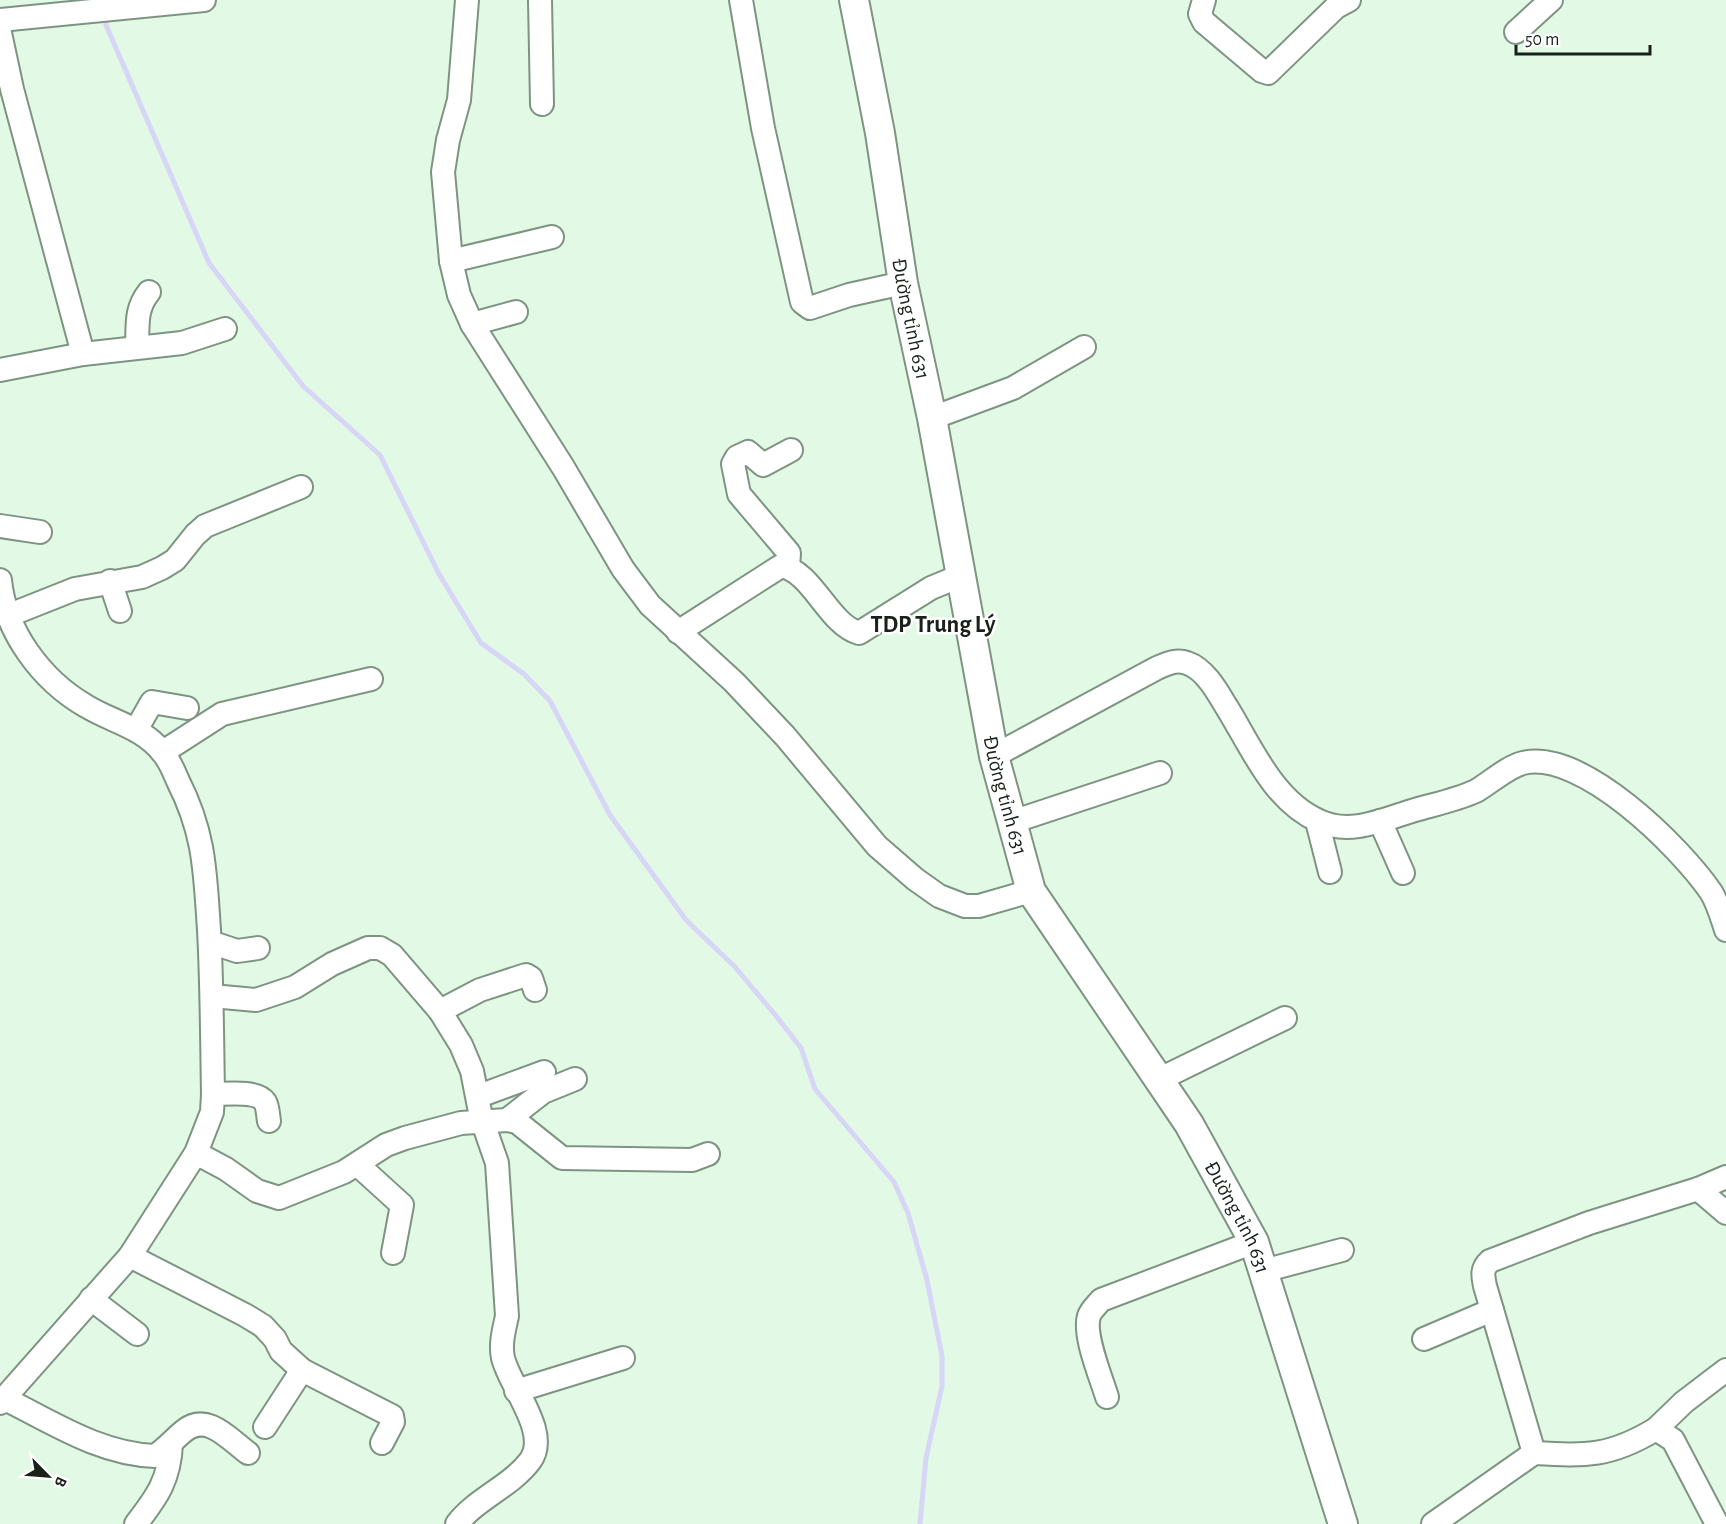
<svg xmlns="http://www.w3.org/2000/svg" width="1726" height="1524" font-family="'Alegreya Sans',sans-serif">
<style>
.lines{fill:none;stroke-linecap:round;stroke-linejoin:round}
.stream{stroke:#d7d6f6;stroke-width:5}
.minor-casing{stroke:#7e9482;stroke-width:26}
.major-casing{stroke:#7e9482;stroke-width:32}
.minor{stroke:#fff;stroke-width:22}
.major{stroke:#fff;stroke-width:28}
.labels{text-anchor:middle;stroke-width:5;stroke-linejoin:round;paint-order:stroke}
.street-label{font-size:21px;fill:#19211a;stroke:#fff}
.quarter-label{font-size:24px;font-weight:bold;fill:#19211a;stroke:#fff}
</style>
<rect width="100%" height="100%" fill="#e1f9e5"/>
<g class="lines">
<path class="stream" d="M106,14v11l103,238 94,123 77,69 59,119 42,69 43,31 26,27 60,114 76,105 49,47 42,50 24,31 14,41 79,93 14,31 19,67 15,76v30l-16,72 -6,66"/>
<g class="minor-casing">
<g id="minor">
<path d="M467,0l-8,100 -11,40 -5,32 8,89 8,34 13,29 91,143 60,102 27,36 84,77 51,54 92,110 38,33 24,17 26,10h14l52,-15"/>
<path d="M540,0l2,104"/>
<path d="M741,0l22,128 39,174 8,6 39,-13 54,-12"/>
<path d="M1204,0l-4,14 4,8 58,49 6,2 68,-66 13,-7"/>
<path d="M0,20l204,-20"/>
<path d="M1516,32l35,-32"/>
<path d="M0,33l12,56 71,265"/>
<path d="M451,261l101,-24"/>
<path d="M472,324l44,-12"/>
<path d="M137,347c1,-21 -2,-38 12,-55"/>
<path d="M0,370l83,-16 99,-11 43,-14"/>
<path d="M932,418l81,-30 71,-41"/>
<path d="M0,526l40,6"/>
<path d="M788,567l1,-14 -50,-59 -6,-30 4,-7 11,-5 15,13 28,-15"/>
<path d="M0,580c5,51 41,100 86,126 26,16 57,21 77,47 7,8 11,19 15,28 27,53 27,91 31,149 3,55 3,109 4,164l-1,18 -16,41 -66,103 -130,147"/>
<path d="M110,581l10,30"/>
<path d="M7,616l68,-27 67,-12 20,-9 13,-8 20,-25 10,-9 96,-39"/>
<path d="M678,632l103,-66c31,5 48,59 78,67l72,-45 29,-12"/>
<path d="M136,730l16,-28 35,6"/>
<path d="M163,752l59,-38 149,-35"/>
<path d="M994,756l163,-88c10,-4 19,-9 30,-5 18,6 30,28 39,43 25,40 47,95 93,115 32,15 65,-2 96,-11 21,-6 41,-10 61,-19 14,-8 31,-24 47,-28 59,-14 157,84 188,129 7,11 11,26 15,38"/>
<path d="M1317,821l13,51"/>
<path d="M1380,821l23,52"/>
<path d="M1012,822l148,-49"/>
<path d="M210,942l27,9 21,-3"/>
<path d="M212,996l44,4 39,-13 37,-23 36,-16h12l12,7 48,56 21,34 11,26 9,46 16,46 10,153c-3,14 -7,28 -4,42 7,29 48,75 27,103 -20,26 -53,37 -73,63"/>
<path d="M440,1011l40,-21 46,-15 5,3 4,12"/>
<path d="M1158,1080l127,-62"/>
<path d="M213,1094c13,0 44,-4 52,8 3,5 3,14 4,19"/>
<path d="M479,1096l65,-24"/>
<path d="M507,1120l36,-28 32,-13"/>
<path d="M196,1153l30,16 31,22 22,7 65,-26 42,-27 19,-7 56,-15 46,-3 10,2 45,36 130,2 16,-6"/>
<path d="M358,1165l44,40 -9,48"/>
<path d="M1698,1189l28,24"/>
<path d="M130,1256l115,59 18,11 12,13 6,12 21,19 90,46 1,6 -11,21"/>
<path d="M1263,1271l79,-21"/>
<path d="M91,1299l46,35"/>
<path d="M1424,1339l68,-29"/>
<path d="M516,1391l107,-33"/>
<path d="M1107,1397c-6,-20 -24,-62 -18,-81 2,-6 8,-11 12,-16l153,-58"/>
<path d="M3,1398c49,24 96,56 152,58 11,-7 19,-17 29,-25 23,-19 45,8 64,22"/>
<path d="M265,1427l37,-57"/>
<path d="M1656,1429l28,-27 42,-32"/>
<path d="M1534,1453l-49,-167c-2,-10 -4,-17 5,-25l99,-38 109,-34 28,-12"/>
<path d="M136,1524c21,-27 34,-45 35,-81"/>
<path d="M1433,1524l101,-71c52,3 76,4 122,-24l17,11 44,84"/>
</g>
</g>
<g class="major-casing">
<g id="major">
<path id="s1" d="M854,0l26,133 23,150 29,135 62,338 37,135 158,233 65,118 89,282"/>
</g>
</g>
<use href="#minor" class="minor"/>
<use href="#major" class="major"/>
</g>
<g class="labels">
<g class="street-label">
<text dy="7" stroke="none"><textPath href="#s1" startOffset="324">Đường tỉnh 631</textPath></text>
<text dy="7" stroke="none"><textPath href="#s1" startOffset="810">Đường tỉnh 631</textPath></text>
<text dy="7" stroke="none"><textPath href="#s1" startOffset="1296">Đường tỉnh 631</textPath></text>
</g>
<g class="quarter-label">
<text x="933" y="632">TDP Trung Lý</text>
</g>
</g>
<g transform="translate(48 1476) rotate(115)" stroke="#ffffff" stroke-width="4.5" paint-order="stroke">
<path d="M0-4.5L10 22L0 15L-10 22Z" fill="#19211a"/>
<text y="-9" font-size="16" font-weight="bold" text-anchor="middle" fill="#19211a">B</text>
</g>
<path d="M1516 45v9h134v-9" fill="none" stroke="#19211a" stroke-width="3"/>
<text x="1525" y="45" font-size="18" fill="#19211a" stroke="#ffffff" stroke-width="4.5" paint-order="stroke">50 m</text>
</svg>
